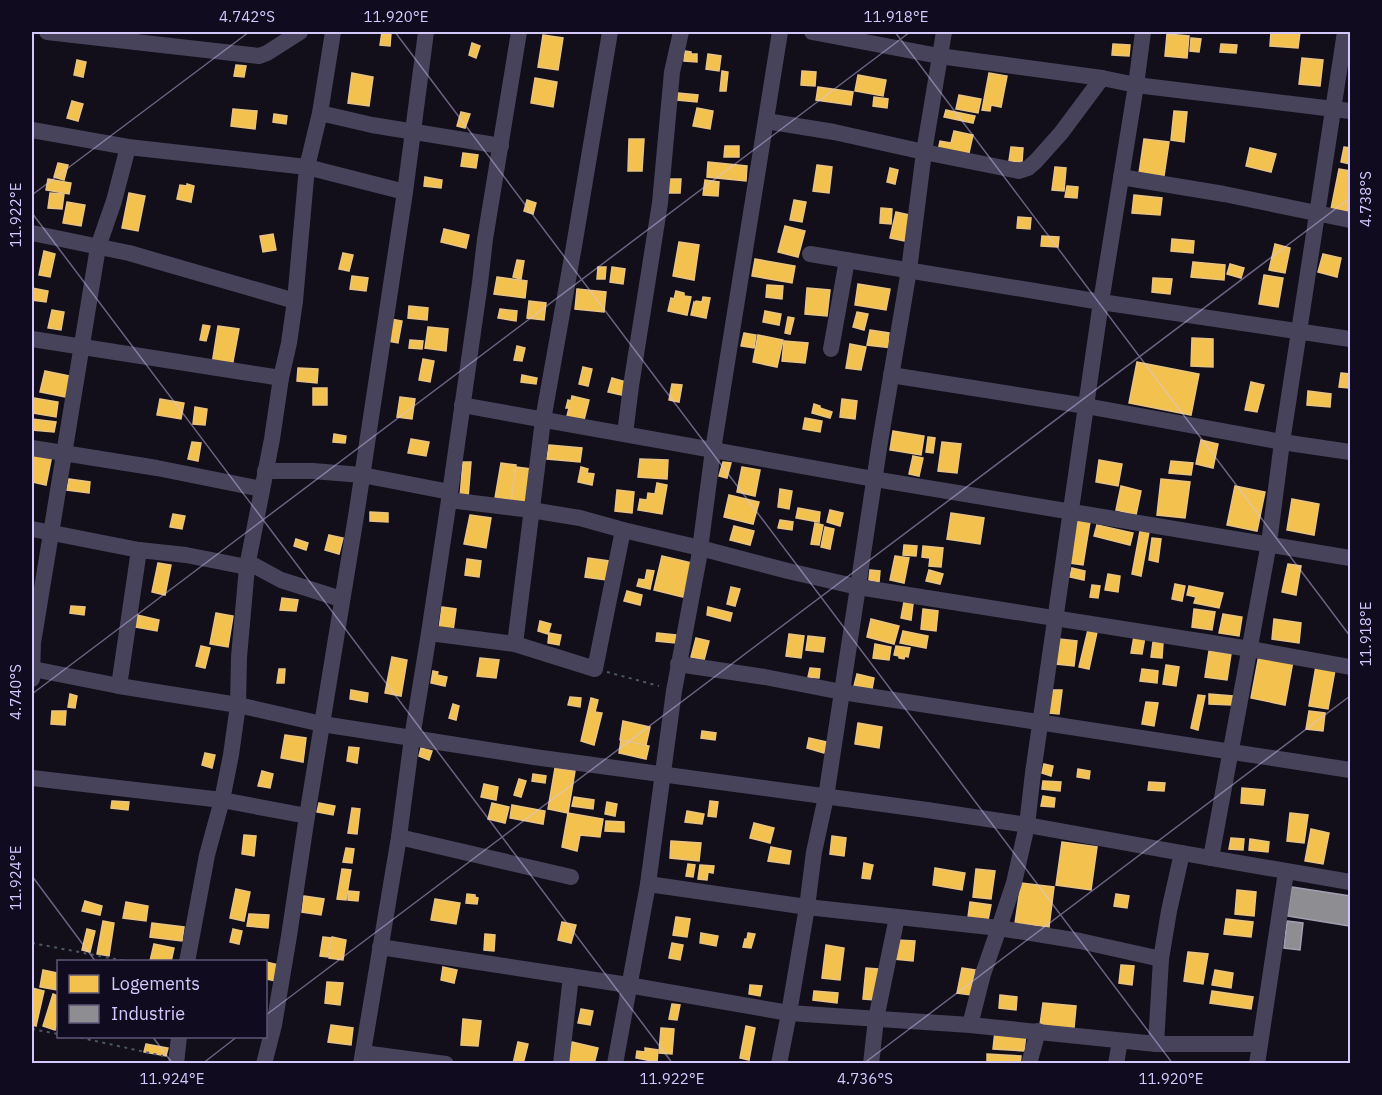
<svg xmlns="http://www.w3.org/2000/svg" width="1382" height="1095" font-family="'IBM Plex Sans',sans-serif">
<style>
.homes{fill:#f2c14e;stroke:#e9c383;stroke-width:1.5}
.industry{fill:#8d8d92;stroke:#a29fb3;stroke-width:1.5}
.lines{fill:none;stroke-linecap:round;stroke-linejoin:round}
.path{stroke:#4a5767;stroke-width:2;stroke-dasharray:3 4.5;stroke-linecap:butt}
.minor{stroke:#47435b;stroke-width:16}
.ticks{fill:none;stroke:#d4c8ff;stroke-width:1.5;stroke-opacity:0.45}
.neatline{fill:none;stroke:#d4c8ff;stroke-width:2}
.ticks-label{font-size:15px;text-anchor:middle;fill:#d4c8ff}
</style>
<rect width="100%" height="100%" fill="#120f1a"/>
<g class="homes">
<path d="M382,32l9,1 -1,13 -10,-1z"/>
<path d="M1271,32h29l-2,16 -28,-2z"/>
<path d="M1167,34l22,2 -2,22 -22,-2z"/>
<path d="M543,35l20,3 -5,32 -20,-3z"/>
<path d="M1191,38l10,1 -2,13 -9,-1z"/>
<path d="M472,43l8,3 -4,12 -7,-3z"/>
<path d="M1113,44l17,1 -1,11 -17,-1z"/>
<path d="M1221,44l16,1 -1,8 -16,-1z"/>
<path d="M685,51l6,1v2h6v8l-13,-1z"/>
<path d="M708,54l13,2 -2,15 -13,-2z"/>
<path d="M1302,58l21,2 -3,26 -21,-2z"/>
<path d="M77,60l9,2 -3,15 -9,-2z"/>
<path d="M236,65l10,1 -2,11 -10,-1z"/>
<path d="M722,71l6,1 -2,19h-6z"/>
<path d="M802,71l14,1 -1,14 -14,-1z"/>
<path d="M352,73l21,4 -4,29 -21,-3z"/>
<path d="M989,73l18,3 -6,31 -10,-2 -1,6 -8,-1z"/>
<path d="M858,75l28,5 -3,16 -28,-5z"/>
<path d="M535,78l22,4 -4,25 -22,-4z"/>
<path d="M818,87l35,5 -2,13 -35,-5z"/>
<path d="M678,93l20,2 -1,7 -20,-2z"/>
<path d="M959,95l22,4 -3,14 -22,-4z"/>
<path d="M874,97l14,2 -1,9 -14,-2z"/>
<path d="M72,101l11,3 -5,17 -11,-3z"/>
<path d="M697,108l16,3 -3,18 -17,-3z"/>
<path d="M233,109l24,2 -2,18 -24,-3z"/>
<path d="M946,110l29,6 -2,7 -29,-6z"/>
<path d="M1174,111l13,1 -3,30 -13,-2z"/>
<path d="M461,112l9,2 -5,14 -8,-2z"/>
<path d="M274,114l13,2 -1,8 -13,-2z"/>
<path d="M954,131l19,4 -5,22 -30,-6 2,-10 11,2z"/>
<path d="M629,139h15l-2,32h-14z"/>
<path d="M1144,139l25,3 -5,34 -25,-3z"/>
<path d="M725,146h14v11h-15z"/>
<path d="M1011,147l12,1 -1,14 -13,-1z"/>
<path d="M1344,147l6,1v16l-9,-2z"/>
<path d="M1250,148l26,6 -5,18 -25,-6z"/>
<path d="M463,153l15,2 -2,13 -15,-2z"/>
<path d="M708,162l39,4 -1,15 -39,-4z"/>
<path d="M58,163l10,2 -4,15 -10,-3z"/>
<path d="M817,165l15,2 -3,26 -16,-2z"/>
<path d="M1055,167l11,1 -2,23 -12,-1z"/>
<path d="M890,168l8,2 -3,14 -8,-2z"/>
<path d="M1339,169l11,2v20l-3,21 -16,-3z"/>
<path d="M425,177l17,3 -1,8 -17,-2z"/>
<path d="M48,179l23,4 -2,11 -23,-4z"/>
<path d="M667,179h14l-1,14h-14z"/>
<path d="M705,180l14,2 -1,14 -15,-1z"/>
<path d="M187,184l7,2 -3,16 -14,-3 3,-14 7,1z"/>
<path d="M1067,186l11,1 -1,11 -12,-1z"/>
<path d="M50,193l14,1 -2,15 -14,-1z"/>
<path d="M129,193l16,3 -7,35 -16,-3z"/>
<path d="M1134,195l28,3 -2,17 -28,-2z"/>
<path d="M527,200l9,3 -3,11 -9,-3z"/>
<path d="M794,200l12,2 -4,20 -12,-2z"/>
<path d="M67,202l18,3 -4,21 -18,-3z"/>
<path d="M881,208l11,1 -1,15 -11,-1z"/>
<path d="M896,212l14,3 -5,26 -15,-3z"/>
<path d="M1018,217l13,1 -1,11 -13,-1z"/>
<path d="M785,226l20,5 -7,26 -20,-5z"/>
<path d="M444,229l25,6 -3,13 -25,-6z"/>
<path d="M273,234l3,16 -13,2 -3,-16z"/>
<path d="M1042,236l17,1 -1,10 -17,-1z"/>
<path d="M1172,239l22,2 -1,12 -22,-2z"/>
<path d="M679,242l20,3 -5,35 -21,-4z"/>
<path d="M1275,244l15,4 -5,25 -16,-3z"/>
<path d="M44,251l11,3 -5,23 -11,-2z"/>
<path d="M343,253l10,2 -4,16 -10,-2z"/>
<path d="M1323,254l18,4 -4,19 -19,-5z"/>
<path d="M755,259l40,7 -3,17 -40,-7z"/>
<path d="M517,260l7,1 -3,18 -8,-2z"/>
<path d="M1193,262l32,3 -1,15 -33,-3z"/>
<path d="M1230,264l14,4 -3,10 -14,-4z"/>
<path d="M598,267h8l-1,12h-8z"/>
<path d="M612,267l13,2 -2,15 -13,-2z"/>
<path d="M1264,275l19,3 -5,29 -19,-3z"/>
<path d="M352,276l16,2 -2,13 -16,-2z"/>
<path d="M497,277l30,4 -2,17 -31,-4z"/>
<path d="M1153,278l19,1 -2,15 -18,-2z"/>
<path d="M858,284l32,5 -4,21 -31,-5z"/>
<path d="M767,285l16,1 -1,13 -16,-2z"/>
<path d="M32,288l16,3 -2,11 -14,-2z"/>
<path d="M807,288l23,2 -3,26 -22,-2z"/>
<path d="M577,289l29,3 -2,20 -29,-3z"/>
<path d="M676,291l8,2v3l7,1 -4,18 -19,-4 3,-13 3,1z"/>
<path d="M703,297l7,1 -4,20 -15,-3 3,-13 1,1 1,-2 6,1z"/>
<path d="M529,301l17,2 -2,17 -17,-2z"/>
<path d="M409,306l19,2 -1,12 -19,-2z"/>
<path d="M500,309l17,2 -1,10 -18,-3z"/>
<path d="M52,310l12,2 -3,18 -13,-2z"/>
<path d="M765,311l16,3 -2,11 -16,-3z"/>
<path d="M857,312l11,2 -4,16 -11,-3z"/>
<path d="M788,317l6,1 -4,16 -5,-1z"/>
<path d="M391,319l11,2 -4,22 -11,-2z"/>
<path d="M203,325l7,1 -4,15 -6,-1z"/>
<path d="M218,326l21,3 -7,38 -20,-3z"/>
<path d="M428,327l20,2 -2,22 -21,-3z"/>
<path d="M870,330l19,3 -1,8h5l-1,7 -25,-3z"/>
<path d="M744,333l12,2 -2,13 -13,-2z"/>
<path d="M758,335l25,5 -6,27 -24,-5z"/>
<path d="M1192,338l21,1v28l-22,-1z"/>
<path d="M410,340l13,1 -1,8 -13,-1z"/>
<path d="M784,341l24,2 -3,20 -23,-2z"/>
<path d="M850,344l16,3 -5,23 -15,-2z"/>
<path d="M517,346l8,2 -3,13 -8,-1z"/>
<path d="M423,359l11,2 -4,21 -11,-2z"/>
<path d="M1137,362l62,12 -8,41 -62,-12z"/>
<path d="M583,367l9,2 -4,17 -9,-2z"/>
<path d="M298,368l20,1 -1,14 -20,-2z"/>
<path d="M45,371l25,5 -4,21 -26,-5z"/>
<path d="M1341,373l9,1 -1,14 -10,-1z"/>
<path d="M522,375l15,3 -1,6 -15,-2z"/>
<path d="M612,378l14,4 -4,13 -14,-3z"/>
<path d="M1251,382l13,3 -7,27 -12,-2z"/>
<path d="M672,384l10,1 -3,17 -10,-2z"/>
<rect x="313" y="388" width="14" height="17"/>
<path d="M1308,391l23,3 -1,13 -23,-2z"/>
<path d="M572,396l17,4 -5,20 -17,-4 2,-8h-3l2,-8 3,1z"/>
<path d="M400,397l15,2 -3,20 -15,-2z"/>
<path d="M34,398l24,4 -2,15 -24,-4z"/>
<path d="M160,399l24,4 -3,16 -24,-4z"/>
<path d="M842,399l15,2 -2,18 -15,-2z"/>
<path d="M814,404l6,2v2l12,4 -2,6 -18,-5z"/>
<path d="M195,407l12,2 -2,16 -12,-1z"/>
<path d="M805,418l17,3 -2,11 -17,-3z"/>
<path d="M32,419l24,3 -2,10 -22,-2z"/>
<path d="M893,431l31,5 -3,19 -31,-5z"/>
<path d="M334,434l12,2 -1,7 -12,-1z"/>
<path d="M928,437l7,1 -2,15 -7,-1z"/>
<path d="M411,439l18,3 -3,14 -18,-3z"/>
<path d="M1201,440l17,4 -5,24 -17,-4z"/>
<path d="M192,442l9,1 -3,18 -10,-2z"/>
<path d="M942,442l19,2 -4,29 -19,-2z"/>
<path d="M549,445l33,3 -2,14 -33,-3z"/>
<path d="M32,451l20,4 -6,30 -14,-3z"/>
<path d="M913,456l10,2 -4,18 -10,-2z"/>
<path d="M640,459l28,1 -1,19 -29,-2z"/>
<path d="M1099,460l23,4 -4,22 -22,-4z"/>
<path d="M1171,461l22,2 -2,12 -22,-2z"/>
<path d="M463,462h8l-3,36 -8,-1z"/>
<path d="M723,462l8,1 -4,15 -8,-2z"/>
<path d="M501,463l15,2 -5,35 -16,-2z"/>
<path d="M516,467l15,2 -5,35 -15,-2z"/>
<path d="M581,467l7,2 -1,4 7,1 -2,11 -14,-3z"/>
<path d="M742,467l18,3 -5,26 -18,-4z"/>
<path d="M69,479l21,3 -1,11 -22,-3z"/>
<path d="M1161,479l29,3 -5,36 -28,-3z"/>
<path d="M657,483l10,2 -5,29 -24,-4 2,-11 7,1 1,-7 7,1z"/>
<path d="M1121,486l20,5 -5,24 -20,-5z"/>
<path d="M1235,486l30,6 -8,39 -30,-6z"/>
<path d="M780,489l12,2 -3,18 -11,-2z"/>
<path d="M617,490l17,2 -2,21 -17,-2z"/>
<path d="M729,495l30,7 -6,22 -29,-7z"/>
<path d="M1292,499l27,5 -5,31 -27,-5z"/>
<path d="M798,508l22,4 -1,10 -23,-4z"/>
<path d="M830,510l13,3 -3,13 -13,-4z"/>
<path d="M370,512l18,1v9l-18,-1z"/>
<path d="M951,513l33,5 -4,26 -33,-5z"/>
<path d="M173,514l12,2 -3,13 -12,-2z"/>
<path d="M470,515l21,3 -5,30 -22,-4z"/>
<path d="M780,520l13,2 -1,8 -14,-2z"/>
<path d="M1077,520l13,2 -7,43 -13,-2z"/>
<path d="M815,523l8,2 -4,20 -8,-1z"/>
<path d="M1097,525l36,8 -3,12 -36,-9z"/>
<path d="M734,526l20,5 -4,14 -20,-5z"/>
<path d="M825,527l9,2 -4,20 -9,-2z"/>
<path d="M1140,531l9,1 -8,44 -9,-2z"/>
<path d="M329,535l14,3 -4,16 -14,-4z"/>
<path d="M1152,538l9,1 -3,23 -9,-2z"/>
<path d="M296,539l12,4 -2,7 -12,-4z"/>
<path d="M904,545l13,1 -1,10 -13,-1z"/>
<path d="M923,546l20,2 -2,19 -12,-1 1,-8 -8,-1z"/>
<path d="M662,556l30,7 -9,34 -29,-7z"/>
<path d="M895,556l14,2 -5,25 -14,-3z"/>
<path d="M588,558l21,3 -3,19 -21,-3z"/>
<path d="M467,559l14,2 -2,16 -14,-2z"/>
<path d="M158,563l13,2 -6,30 -13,-3z"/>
<path d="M1288,564l13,2 -5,29 -14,-3z"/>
<path d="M1072,568l13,3 -1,9 -14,-3z"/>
<path d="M647,570l7,1 -4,18 -13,-3 2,-7 6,1z"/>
<path d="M870,570l10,1 -1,11 -10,-2z"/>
<path d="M929,570l14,4 -3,10 -14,-3z"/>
<path d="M1108,574l12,2 -2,16 -13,-2z"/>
<path d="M1175,584l10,2 -3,15 -10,-2z"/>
<path d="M1092,585l8,1 -2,12 -8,-1z"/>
<path d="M1189,586l34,7 -4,15 -25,-5 2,-6 -9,-2z"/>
<path d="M731,587l9,2 -5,17 -8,-2z"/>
<path d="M627,591l15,4 -2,10 -16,-4z"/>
<path d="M282,598l16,2 -2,11 -16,-1z"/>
<path d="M904,602l9,2 -2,16 -10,-2z"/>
<path d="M71,606l14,1 -1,8 -14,-2z"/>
<path d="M442,607l14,2 -3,22 -14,-2z"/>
<path d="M708,607l24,6 -2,8 -23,-6z"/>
<path d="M923,609l15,2 -2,20 -15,-2z"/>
<path d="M1194,609l21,3 -3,18 -20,-3z"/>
<path d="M216,613l17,3 -5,31 -18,-3z"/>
<path d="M1223,614l19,3 -3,19 -20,-3z"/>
<path d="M137,615l22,5 -2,11 -22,-4z"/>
<path d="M871,619l28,7 -5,18 -27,-7z"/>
<path d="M1274,619l27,4 -2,20 -27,-4z"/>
<path d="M540,621l11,3 -3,10 -10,-3z"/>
<path d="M1088,630l9,2 -8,37 -10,-2z"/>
<path d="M903,631l25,5 -2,12 -26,-5z"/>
<path d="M549,633l12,2 -2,10 -11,-2z"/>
<path d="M657,633l19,2 -1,8 -19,-2z"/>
<path d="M789,634l15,2 -3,22 -15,-2z"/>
<path d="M808,636l17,2 -2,14 -17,-2z"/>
<path d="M1134,636l11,1 -3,17 -11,-1z"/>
<path d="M696,638l13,3 -5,19 -13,-3z"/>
<path d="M1059,639l18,2 -3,25 -18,-2z"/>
<path d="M1153,642l10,1 -1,15 -11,-1z"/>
<path d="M875,644l16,3 -2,13 -16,-2z"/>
<path d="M201,646l9,2 -5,20 -9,-2z"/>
<path d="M896,646l14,2 -2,9 -3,-1 -1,3 -5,-1v-2l-5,-1z"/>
<path d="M1209,651l22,3 -4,26 -22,-3z"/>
<path d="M1259,655l34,6 -8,44 -34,-7z"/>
<path d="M392,657l15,3 -6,36 -16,-3z"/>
<path d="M480,658l19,2 -3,18 -19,-2z"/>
<path d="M1166,665l13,2 -3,19 -13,-2z"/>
<path d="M1316,666l19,4 -7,39 -19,-3z"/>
<path d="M810,668l10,1 -1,9 -11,-1z"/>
<path d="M279,669h6l-1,14h-7z"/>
<path d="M1142,669l16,2 -1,12 -17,-2z"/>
<path d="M433,671l5,1 -1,3 10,2 -2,9 -14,-3z"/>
<path d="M857,674l17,4 -2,11 -18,-3z"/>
<path d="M351,690l17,3 -1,9 -17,-3z"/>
<path d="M1052,690h10l-3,24 -10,-1z"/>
<path d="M70,694l7,2 -2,12 -7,-1z"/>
<path d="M1209,694l24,2 -1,9 -23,-1z"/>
<path d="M1198,695l7,1 -7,34 -7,-2z"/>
<path d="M570,697l11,1 -1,9 -12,-2z"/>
<path d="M591,698l7,2 -3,12 7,1 -8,32 -13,-4z"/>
<path d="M1146,702l12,1 -4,23 -12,-2z"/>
<path d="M453,704l6,2 -3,14 -7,-2z"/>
<path d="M52,711h14l-1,14 -14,-1z"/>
<path d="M1309,711l16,2 -2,18 -17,-2z"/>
<path d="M623,721l27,6 -4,18 -26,-5z"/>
<path d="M858,723l24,4 -3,21 -24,-4z"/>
<path d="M702,731l14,2 -1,7 -14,-2z"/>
<path d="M285,735l21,3 -3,24 -22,-4z"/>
<path d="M809,738l18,4 -3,11 -17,-5z"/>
<path d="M621,740l28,6 -3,13 -27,-6z"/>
<path d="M349,747l10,1 -2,15 -10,-2z"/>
<path d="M421,748l11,3 -3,9 -10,-4z"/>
<path d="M205,753l10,2 -3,13 -10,-3z"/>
<path d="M1044,764l9,2 -2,10 -9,-3z"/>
<path d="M555,768l20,3 -7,42 -20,-4z"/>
<path d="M1078,769l12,2 -1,8 -12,-2z"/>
<path d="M262,771l11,3 -3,14 -12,-2z"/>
<path d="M533,774l13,2 -1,7 -13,-2z"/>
<path d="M519,779l7,2 -5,16 -7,-2z"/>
<path d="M1043,781l18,1 -1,9 -18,-2z"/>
<path d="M1149,782l16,1 -1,8 -16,-1z"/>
<path d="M484,784l14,3 -2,13 -15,-3z"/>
<path d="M1242,788l23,2 -2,15 -22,-2z"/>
<path d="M1043,796l12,2 -1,9 -13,-1z"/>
<path d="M574,797l20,3 -1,9 -21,-3z"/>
<path d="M112,801l17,1 -1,8 -17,-2z"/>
<path d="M710,801l8,1 -2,15 -8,-1z"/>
<path d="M607,802l10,2 -2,12 -10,-2z"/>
<path d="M319,803l16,3 -2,9 -16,-3z"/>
<path d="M492,803l17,4 -4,16 -17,-4z"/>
<path d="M512,805l33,6 -2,13 -33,-6z"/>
<path d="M352,808l8,1 -3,25 -9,-1z"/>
<path d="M687,811l17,3 -2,10 -17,-2z"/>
<path d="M568,813l35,6 -3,18 -20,-2 -3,16 -15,-4z"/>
<path d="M1290,813l18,2 -4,28 -17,-2z"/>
<path d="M606,821l18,1v10l-19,-1z"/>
<path d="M754,823l20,5 -4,15 -20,-5z"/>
<path d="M1311,829l18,4 -6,31 -18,-3z"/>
<path d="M244,835l12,1 -2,20 -12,-2z"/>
<path d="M832,836l14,2 -2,18 -14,-2z"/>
<path d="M1231,838l13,1 -1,11 -14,-1z"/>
<path d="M1250,839l19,3 -1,10 -19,-2z"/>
<path d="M671,841l30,2 -2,18 -29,-3z"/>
<path d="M1062,842l35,5 -6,43 -35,-5z"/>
<path d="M771,847l20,4 -2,13 -21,-3z"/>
<path d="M346,848l8,1 -2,14 -9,-1z"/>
<path d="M864,863l9,2 -3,14 -8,-1z"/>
<path d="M688,864l7,1 -2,12 -7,-1z"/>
<path d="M700,865l14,1 -1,7 -5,-1 -1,8 -9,-1z"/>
<path d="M935,868l30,5 -3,17 -29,-5z"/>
<path d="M342,869l9,1 -5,30 -9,-1z"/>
<path d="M976,869l19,2 -4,28 -18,-2z"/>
<path d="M1021,883l33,4 -5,40 -34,-4z"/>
<path d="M236,889l14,3 -6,29 -14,-3z"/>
<path d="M1237,890l19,2 -2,24 -19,-2z"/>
<path d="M348,891l11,1 -1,9 -10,-1z"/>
<path d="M467,894l8,1v2l3,1 -1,6 -11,-1z"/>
<path d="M1116,894l13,2 -2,12 -13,-2z"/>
<path d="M304,896l20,3 -3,16 -19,-3z"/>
<path d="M435,899l25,4 -4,21 -25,-4z"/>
<path d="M85,901l17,5 -2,9 -18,-4z"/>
<path d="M126,902l22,4 -2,15 -23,-3z"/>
<path d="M970,902l21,3 -3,15 -20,-3z"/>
<path d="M249,914l20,1 -1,13 -21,-2z"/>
<path d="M676,917l14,2 -3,18 -14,-2z"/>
<path d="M1226,919l27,3 -2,15 -27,-3z"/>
<path d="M103,921l11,2 -5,33 -12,-2z"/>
<path d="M562,922l14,3 -5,18 -13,-3z"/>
<path d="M152,923l32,4 -2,14 -32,-4z"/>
<path d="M87,929l8,2 -5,21 -8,-2z"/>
<path d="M233,929l9,2 -3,13 -9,-2z"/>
<path d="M701,933l17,3 -2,10 -16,-3z"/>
<path d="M748,933l7,1 -4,14 -8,-1 2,-8h2z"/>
<path d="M485,934l10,1 -1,16 -10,-1z"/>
<path d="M323,937l8,1 -3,19 -8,-1z"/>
<path d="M332,937l14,3 -3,20 -14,-2z"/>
<path d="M896,940l19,1 -2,20 -19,-2z"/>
<path d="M672,943l11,2 -3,15 -11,-2z"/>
<path d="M154,944l20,4 -3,14 -21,-1z"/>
<path d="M826,945l18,3 -4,32 -18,-2z"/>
<path d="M1188,952l20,2 -5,30 -19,-3z"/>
<path d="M266,962l13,3 -3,16 -10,-2z"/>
<path d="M1121,965l13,1 -2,19 -13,-2z"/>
<path d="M443,967l14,3 -3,13 -13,-3z"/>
<path d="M866,968l12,1 -3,31 -12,-1z"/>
<path d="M962,968l13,2 -4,25 -14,-2z"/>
<path d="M43,970l15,3v17l-18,-3z"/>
<path d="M1215,970l18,3 -2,15 -19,-3z"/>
<path d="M327,982l16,1 -3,22 -15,-2z"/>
<path d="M750,985l12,1 -2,10 -11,-2z"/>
<path d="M32,988l12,3 -8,35 -4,-1z"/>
<path d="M814,991l24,2 -1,10 -24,-3z"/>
<path d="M1212,991l41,6 -2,12 -41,-6z"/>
<path d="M53,994l5,2v24l-3,10 -12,-4z"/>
<path d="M1000,995l17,2 -1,13 -17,-2z"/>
<path d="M1043,1003l33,3 -2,22 -34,-3z"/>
<path d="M672,1004l8,1 -3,15 -8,-1z"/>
<path d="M581,1009l12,2 -3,14 -12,-2z"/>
<path d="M463,1019l18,2 -3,25 -17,-1z"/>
<path d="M331,1025l22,3 -2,17 -23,-3z"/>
<path d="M746,1026l9,2 -6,32 -9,-2z"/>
<path d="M661,1028l13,1 -2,25 -13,-1z"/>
<path d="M995,1031l31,3 -2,17 -31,-2z"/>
<path d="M518,1042l10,2 -5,20h-10z"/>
<path d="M572,1042l26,6 -4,16h-17l-10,-3z"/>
<path d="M146,1044l22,4 -2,8 -22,-4z"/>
<path d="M645,1048l13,2 -1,12 -21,-4 1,-7 8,1z"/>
<path d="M987,1054l34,2 -1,8h-33z"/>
</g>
<g class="industry">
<path d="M1292,887l58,9v30l-63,-10z"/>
<path d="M1287,921l16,2 -3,27 -16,-2z"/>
</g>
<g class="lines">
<g class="path">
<path d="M607,672l52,14"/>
<path d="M32,943l99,19"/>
<path d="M32,1029l26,5"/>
<path d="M73,1036l90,20"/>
</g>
<g class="minor">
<path d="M47,32l212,24 8,-3 33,-21"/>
<path d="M812,32l127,24 163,22 34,7 214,26"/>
<path d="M320,113l52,12 129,21"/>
<path d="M766,121l68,11 90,20 95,19 9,-3 8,-7 25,-28 41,-55"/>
<path d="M32,130l96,17 179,20 98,25"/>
<path d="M1121,177l103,17 126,26"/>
<path d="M32,233l97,20 166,48"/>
<path d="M810,254l291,48 249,37"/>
<path d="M32,339l249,39"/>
<path d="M831,349l16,-89"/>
<path d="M891,375l195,31 196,36 68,10"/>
<path d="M462,405l412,74 476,79"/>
<path d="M625,434l6,-48 29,-183 12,-131 9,-40"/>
<path d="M32,448l125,20 105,21"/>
<path d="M265,471h48l49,4 88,17"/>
<path d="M449,500l82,10 49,8 43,12 77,18 88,23 70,16 392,62 100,18"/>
<path d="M32,529l107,21 47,5 61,12"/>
<path d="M248,562l33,18 60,19"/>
<path d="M429,633l86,11 80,25 28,-139"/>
<path d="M515,644l28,-224 31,-174 36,-214"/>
<path d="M678,664l87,13 77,15 508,78"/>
<path d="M33,669l86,17 119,19 84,19 90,14 122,19 393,53 100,15 155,28 168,29"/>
<path d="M32,679l1,-36 65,-396 16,-46 14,-54"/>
<path d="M119,686l20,-136"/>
<path d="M32,778l190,22 85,16"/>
<path d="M399,837l172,40"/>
<path d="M1211,858l58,-315 13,-101 63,-410"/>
<path d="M648,884l159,23 192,21 81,13 81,18"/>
<path d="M380,947l248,38 161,28 181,12 186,19h104"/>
<path d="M187,962l20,-107 15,-55 9,-45 7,-50 1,-48 8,-90 25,-128 9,-61 8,-35 6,-42 12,-134 13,-54 13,-81"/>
<path d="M970,1025l13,-51 16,-46 15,-45 13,-58 6,-52 68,-471 35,-217 7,-53"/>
<path d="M1156,1044l5,-85 8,-48 13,-58"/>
<path d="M363,1053l83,11"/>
<path d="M176,1064l3,-28"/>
<path d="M264,1064l10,-39 15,-89 18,-120 50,-306 48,-318 21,-160"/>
<path d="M361,1064l38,-227 13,-99 17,-105 20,-133 31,-217 5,-44 34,-207"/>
<path d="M561,1064l10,-88"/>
<path d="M615,1064l33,-180 26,-193 25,-134 14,-107 67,-418"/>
<path d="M779,1064l10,-51 18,-106 7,-55 12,-55 54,-355 29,-172 15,-118 20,-120"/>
<path d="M871,1064l5,-45 21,-102"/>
<path d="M1029,1064l9,-33"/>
<path d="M1116,1064l4,-23"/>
<path d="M1257,1064l29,-192"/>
</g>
</g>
<path class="ticks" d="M395,32l778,1032M895,32l455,604M32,195l217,-163M32,213l641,851M32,694l878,-662M32,876l64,86M266,1015l1084,-817M152,1036l21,28M202,1064l36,-28M863,1064l487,-368"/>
<rect width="1382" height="1095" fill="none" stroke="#100b1e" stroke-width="66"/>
<rect x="57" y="960" width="210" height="78" fill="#100b1e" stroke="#5e5778" stroke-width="1.5"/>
<rect x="69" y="975" width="30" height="18" fill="#f2c14e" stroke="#5e5778" stroke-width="1.5"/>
<text x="111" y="990" font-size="18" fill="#d4c8ff">Logements</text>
<rect x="69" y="1005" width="30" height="18" fill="#8d8d92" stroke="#5e5778" stroke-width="1.5"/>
<text x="111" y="1020" font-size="18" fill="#d4c8ff">Industrie</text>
<rect x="33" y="33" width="1316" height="1029" class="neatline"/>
<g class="ticks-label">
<text x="247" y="22">4.742°S</text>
<text x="396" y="22">11.920°E</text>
<text x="896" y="22">11.918°E</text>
<text transform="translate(1366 199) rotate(-90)" y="5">4.738°S</text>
<text transform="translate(16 215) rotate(-90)" y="5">11.922°E</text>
<text transform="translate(1366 634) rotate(-90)" y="5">11.918°E</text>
<text transform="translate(16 692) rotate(-90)" y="5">4.740°S</text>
<text transform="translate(16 878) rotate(-90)" y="5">11.924°E</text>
<text x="172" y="1084">11.924°E</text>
<text x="672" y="1084">11.922°E</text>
<text x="865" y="1084">4.736°S</text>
<text x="1171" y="1084">11.920°E</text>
</g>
</svg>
